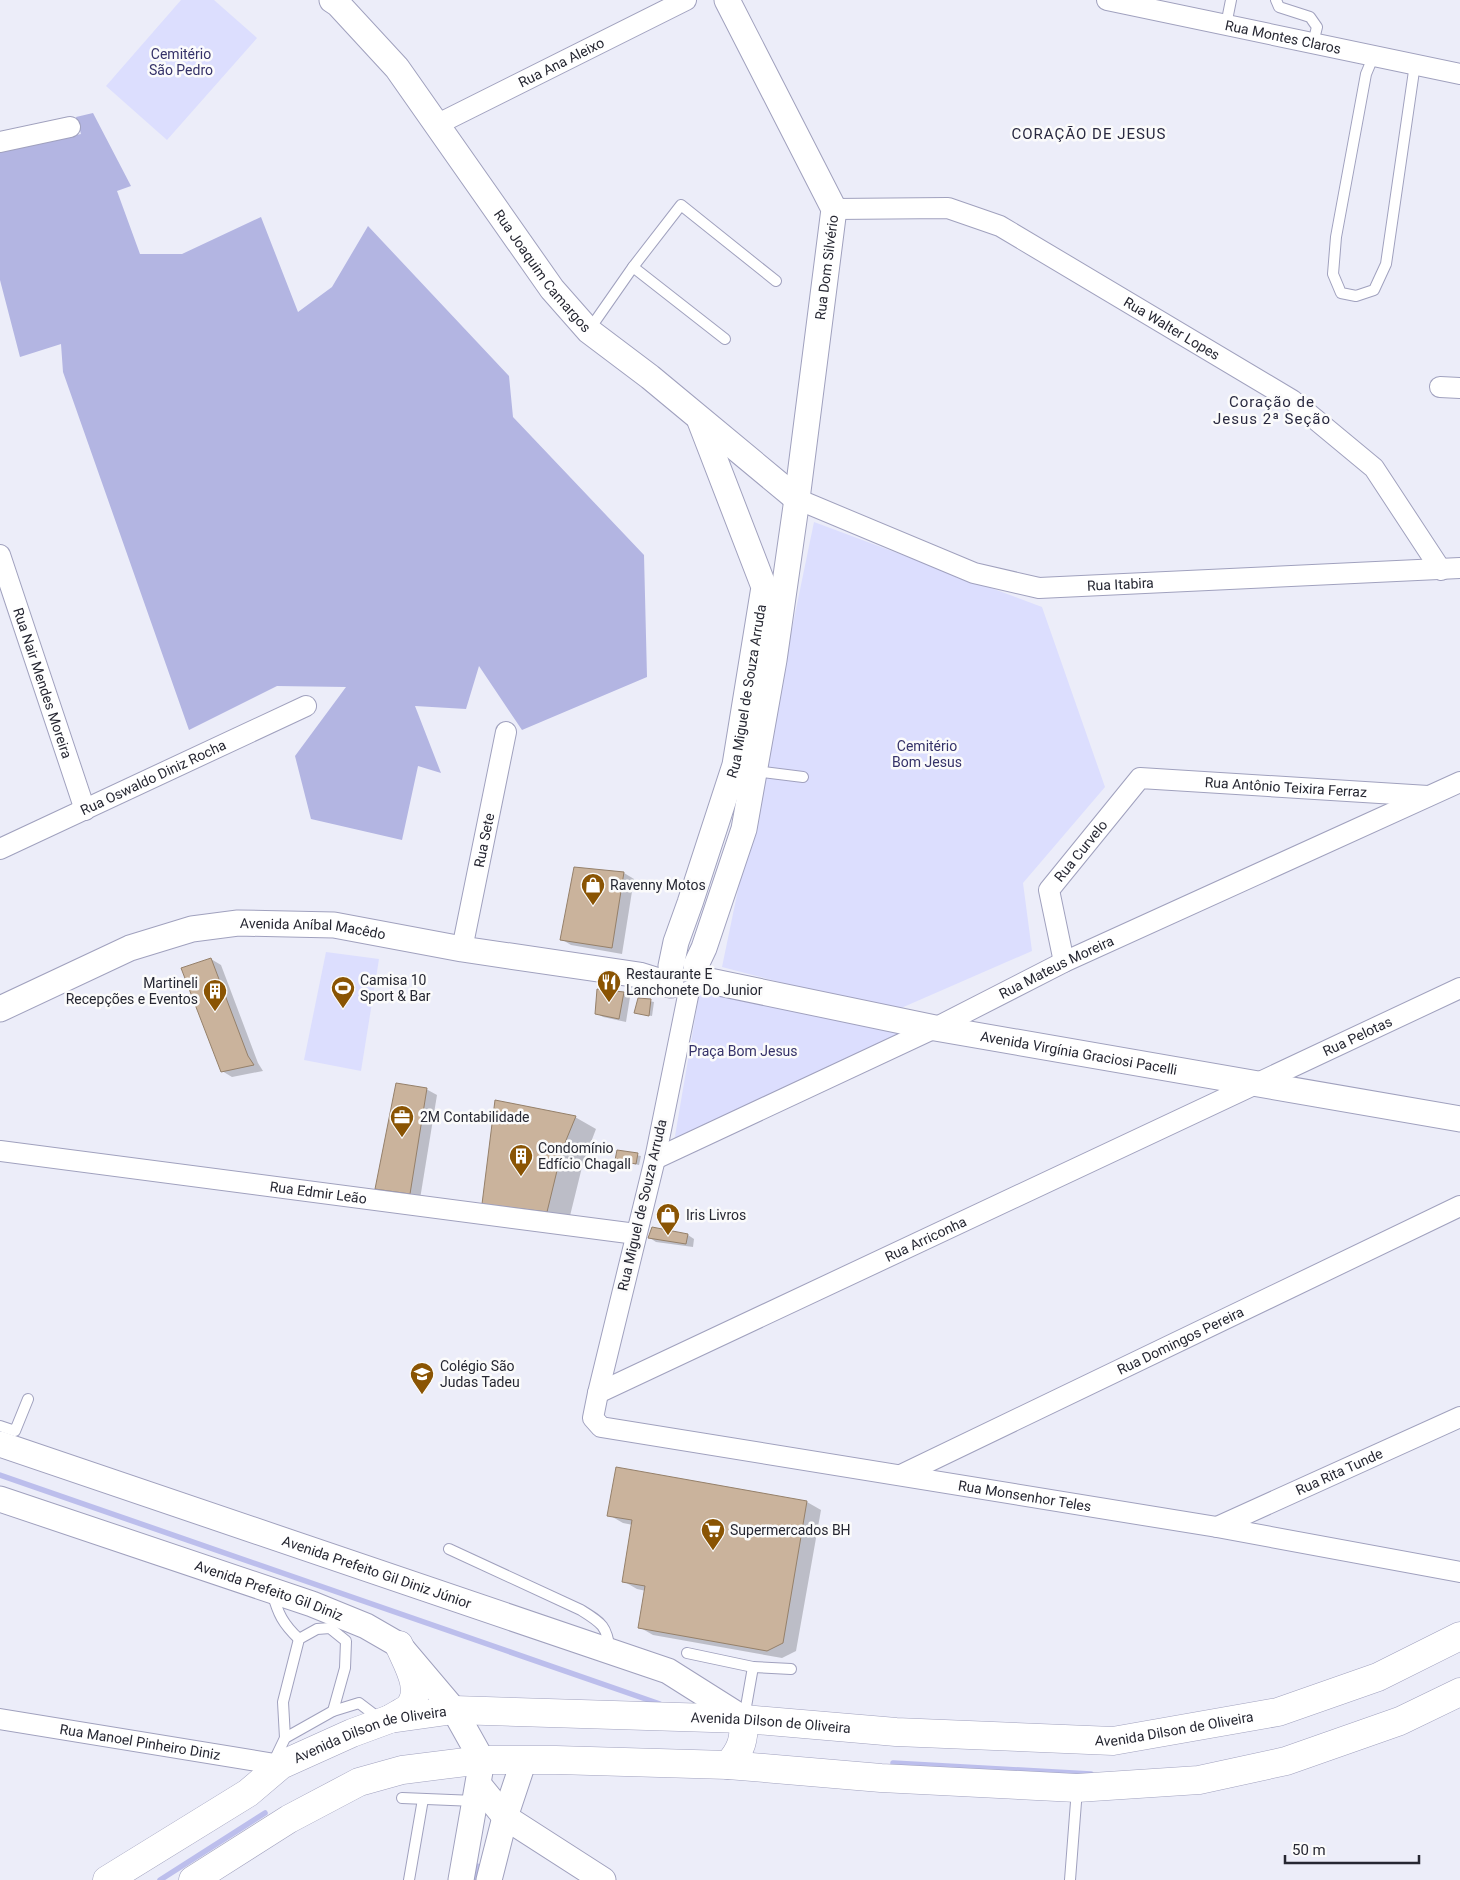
<svg xmlns="http://www.w3.org/2000/svg" width="1460" height="1880" font-family="Roboto,sans-serif">
<style>
.green{fill:#dcdefe}
.forest{fill:#b3b5e2}
.shadow{fill:#0003}
.lines{fill:none;stroke-linecap:round;stroke-linejoin:round}
.stream{stroke:#bcbeec;stroke-width:5.5}
.building{fill:#cab39c;stroke:#95806a}
.service-casing{stroke:#a0a1be;stroke-width:12}
.minor-casing{stroke:#a0a1be;stroke-width:22}
.tertiary-casing{stroke:#a0a1be;stroke-width:27}
.secondary-casing{stroke:#a0a1be;stroke-width:29}
.service{stroke:#fff;stroke-width:10}
.minor{stroke:#fff;stroke-width:20}
.tertiary{stroke:#fff;stroke-width:25}
.secondary{stroke:#fff;stroke-width:28}
.labels{text-anchor:middle;stroke-width:5;stroke-linejoin:round;paint-order:stroke}
.street-label{font-size:14px;fill:#262732;stroke:#fbfbfb}
.park-label{font-size:14px;fill:#353269;stroke:#fbfbfb}
.poi-label{font-size:14px;fill:#262732;stroke:#fbfbfb;text-anchor:start}
.neighbourhood-label{font-size:15px;letter-spacing:1px;fill:#292940;stroke:#fbfbfb}
</style>
<rect width="100%" height="100%" fill="#ecedf9"/>
<g class="green">
<path d="M181,0h33l43,38 -90,102 -61,-54z"/>
<path d="M814,522l228,85 63,180 -82,96 9,68 -140,61 -170,-45z"/>
<path d="M326,952l53,7 -18,112 -57,-11z"/>
<path d="M700,989l215,41 -241,112z"/>
</g>
<path class="forest" d="M93,113l38,73 -14,5 23,63h42l79,-37 37,95 34,-25 36,-61 141,150 4,41 131,138 3,122 -125,53 -43,-64 -13,43 -51,-3 26,67 -23,-7 -16,74 -91,-21 -16,-63 51,-69 -69,-1 -88,44 -126,-358 -2,-28 -41,13 -20,-77v-128l81,-18 -5,-17z"/>
<g class="shadow">
<path d="M575,868l49,5 10,6 -12,75 -51,-9 -10,-6z"/>
<path d="M211,959l10,6 37,98 5,8 -31,6 -10,-6z"/>
<path d="M598,990l26,4 6,3 -4,25 -23,-5 -7,-4z"/>
<path d="M639,999l15,3 -2,14 -17,-3z"/>
<path d="M426,1089l11,6 -17,104 -33,-5 -10,-6z"/>
<path d="M575,1117l21,12 -13,34 -15,61 -84,-21z"/>
<path d="M618,1152l23,4 -2,9 -20,-4z"/>
<path d="M688,1235l6,4 -1,8 -37,-5 -6,-4z"/>
<path d="M807,1502l14,8 -25,141 -14,7 -129,-23 -14,-8 7,-36 -9,-2 -14,-8 10,-56 -10,-2 -14,-8z"/>
</g>
<g class="lines">
<g class="stream">
<path d="M0,1475l660,229"/>
<path d="M893,1763l198,11"/>
<path d="M160,1880l105,-67"/>
<path d="M474,1880l3,-14"/>
</g>
</g>
<g class="building">
<path d="M574,867l50,5 -12,76 -52,-8z"/>
<path d="M211,958l37,98 6,9 -33,7 -40,-104z"/>
<path d="M597,989l27,3 -5,27 -24,-5z"/>
<path d="M638,998l13,1 -2,17 -15,-3z"/>
<path d="M396,1083l31,5 -17,106 -35,-5z"/>
<path d="M495,1100l81,16 -14,34 -15,62 -65,-8z"/>
<path d="M617,1150l21,3 -2,11 -21,-4z"/>
<path d="M652,1227l36,7 -2,10 -38,-6z"/>
<path d="M616,1467l191,34 -24,142 -16,8 -129,-23 7,-42 -23,-4 10,-62 -25,-4z"/>
</g>
<g class="lines">
<g class="service-casing">
<g id="service">
<path d="M1276,0l3,7 31,10 7,10 -4,16"/>
<path d="M1226,25l5,-25"/>
<path d="M1374,55l-8,19 -30,163 -3,37 8,19 15,3 18,-6 12,-26 29,-200"/>
<path d="M633,267l92,72"/>
<path d="M589,330l44,-63 48,-62 95,76"/>
<path d="M755,771l48,6"/>
<path d="M0,1426l15,5 13,-32"/>
<path d="M449,1549l132,61c21,13 26,16 29,41"/>
<path d="M272,1592c6,22 11,32 27,47"/>
<path d="M687,1653l66,14"/>
<path d="M744,1718l9,-51 38,2"/>
<path d="M285,1738l-2,-36 16,-63 18,-10 13,-1 16,13 -1,27 -12,43"/>
<path d="M273,1763l12,-25 48,-27 26,-8 21,16"/>
<path d="M402,1798l73,3"/>
<path d="M409,1880l14,-81"/>
<path d="M1070,1880l7,-91"/>
</g>
</g>
<g class="minor-casing">
<g id="minor">
<path id="s1" d="M1107,0l353,74"/>
<path id="s2" d="M436,125l250,-125"/>
<path d="M0,142l70,-15"/>
<path id="s3" d="M834,209l114,-1 52,18 292,174 82,68 67,102"/>
<path d="M1440,387l20,1"/>
<path id="s4" d="M797,499l177,74 65,15 421,-20"/>
<path id="s5" d="M0,555l85,255"/>
<path id="s6" d="M0,849l306,-143"/>
<path id="s7" d="M462,949l44,-217"/>
<path id="s8" d="M1064,962l-15,-72 91,-112 288,18"/>
<path id="s9" d="M689,991l-34,168 -57,234 -5,25 8,9 616,100 243,45"/>
<path id="s10" d="M0,1151l636,83"/>
<path id="s11" d="M655,1159l280,-131 129,-66 396,-180"/>
<path id="s12" d="M598,1393l862,-405"/>
<path id="s13" d="M901,1475l559,-269"/>
<path id="s14" d="M1217,1527l243,-110"/>
<path id="s15" d="M0,1719l281,46"/>
</g>
</g>
<g class="tertiary-casing">
<g id="tertiary">
<path id="s16" d="M332,0l6,4 59,64 155,221 37,42 61,46 147,122"/>
<path id="s17" d="M696,965l8,-17 40,-119 30,-169 23,-161 37,-290 -107,-209"/>
<path id="s18" d="M671,966l5,-24 14,-39 45,-138 29,-178 -64,-166"/>
<path id="s19" d="M700,979l235,49 525,91"/>
<path id="s20" d="M0,1009l130,-61 62,-19 46,-6 96,2 128,24 177,26 32,10"/>
<path id="s21" d="M0,1444l668,227 76,48"/>
<path id="s22" d="M0,1499l312,105 54,22 33,19 55,65 28,50 -21,120"/>
<path d="M479,1785l26,32 98,63"/>
<path d="M489,1880l16,-63 19,-57"/>
</g>
</g>
<g class="secondary-casing">
<g id="secondary">
<path d="M390,1719c6,-4 13,-7 18,-11 17,-17 -2,-46 -9,-63"/>
<path d="M728,1765c14,-16 16,-25 16,-46"/>
<path id="s23" d="M107,1880l141,-87 33,-28 71,-32 38,-14 64,-9 290,9 152,13 217,9 165,-29 100,-35 82,-41"/>
<path d="M193,1880l96,-61 70,-37 43,-12 80,-10h74l172,5 153,13 196,10 122,-8 87,-19 114,-40 60,-29"/>
</g>
</g>
<use href="#service" class="service"/>
<use href="#minor" class="minor"/>
<use href="#tertiary" class="tertiary"/>
<use href="#secondary" class="secondary"/>
</g>
<defs>
<g id="shop-pin" transform="scale(1.25)"><path d="M0 17L-7.5 6A9.5 9.5 0 1 1 7.5 6Z" fill="#8a5403" stroke="#fbfbfb"/><path d="M-5-2.5h2.3a2.7 3.5 0 0 1 5.4 0H5L5.5 6h-11ZM-1.5-2.5h3a1.5 2.3 0 0 0-3 0Z" fill="#fff"/></g>
<g id="restaurant-pin" transform="scale(1.25)"><path d="M0 17L-7.5 6A9.5 9.5 0 1 1 7.5 6Z" fill="#8a5403" stroke="#fbfbfb"/><path d="M-5-6h1v4h1v-4h1v4h1v-4h1v5L-1.5 .5V6h-2V.5L-5-1ZM5-6V6H3V1.5H1.5Q1.5-4 5-6Z" fill="#fff"/></g>
<g id="stadium-pin" transform="scale(1.25)"><path d="M0 17L-7.5 6A9.5 9.5 0 1 1 7.5 6Z" fill="#8a5403" stroke="#fbfbfb"/><path d="M0-5a6.5 5 0 1 0 0 10a6.5 5 0 1 0 0-10ZM-3.5-1.8h7v3.6h-7Z" fill="#fff"/></g>
<g id="building-pin" transform="scale(1.25)"><path d="M0 17L-7.5 6A9.5 9.5 0 1 1 7.5 6Z" fill="#8a5403" stroke="#fbfbfb"/><path d="M-4-6H4V6H1V3H-1V6H-4ZM-2.5-4.3h1.7v1.8h-1.7ZM.8-4.3h1.7v1.8H.8ZM-2.5-1h1.7V.8h-1.7ZM.8-1h1.7V.8H.8Z" fill="#fff"/></g>
<g id="office-pin" transform="scale(1.25)"><path d="M0 17L-7.5 6A9.5 9.5 0 1 1 7.5 6Z" fill="#8a5403" stroke="#fbfbfb"/><path d="M-6-3h4V-5.5h4V-3h4V5H-6ZM-1-4.5V-3h2v-1.5ZM-6 0V1H6V0Z" fill="#fff"/></g>
<g id="school-pin" transform="scale(1.25)"><path d="M0 17L-7.5 6A9.5 9.5 0 1 1 7.5 6Z" fill="#8a5403" stroke="#fbfbfb"/><path d="M0-5L7-2L0 1L-7-2ZM-4 1L0 2.5L4 1V4Q0 6-4 4Z" fill="#fff"/></g>
<g id="supermarket-pin" transform="scale(1.25)"><path d="M0 17L-7.5 6A9.5 9.5 0 1 1 7.5 6Z" fill="#8a5403" stroke="#fbfbfb"/><path d="M-6-5.5h2.5l.6 2H6L4.5 2H-2.5L-4.4-4H-6ZM-1.5 3.2a1.3 1.3 0 1 0 .1 0ZM3 3.2a1.3 1.3 0 1 0 .1 0Z" fill="#fff"/></g>
</defs>
<g fill-rule="evenodd">
<use href="#shop-pin" x="593" y="885"/>
<use href="#restaurant-pin" x="609" y="982"/>
<use href="#stadium-pin" x="343" y="988"/>
<use href="#building-pin" x="215" y="991"/>
<use href="#office-pin" x="402" y="1117"/>
<use href="#building-pin" x="521" y="1156"/>
<use href="#shop-pin" x="668" y="1215"/>
<use href="#school-pin" x="422" y="1374"/>
<use href="#supermarket-pin" x="713" y="1530"/>
</g>
<g class="labels">
<g class="street-label">
<text dy="5" stroke="none"><textPath href="#s1" startOffset="180">Rua Montes Claros</textPath></text>
<text dy="5" stroke="none"><textPath href="#s2" startOffset="140">Rua Ana Aleixo</textPath></text>
<text dy="5" stroke="none"><textPath href="#s17" startOffset="712">Rua Dom Silvério</textPath></text>
<text dy="5" stroke="none"><textPath href="#s16" startOffset="344">Rua Joaquim Camargos</textPath></text>
<text dy="5" stroke="none"><textPath href="#s3" startOffset="369">Rua Walter Lopes</textPath></text>
<text dy="5" stroke="none"><textPath href="#s4" startOffset="340">Rua Itabira</textPath></text>
<text dy="5" stroke="none"><textPath href="#s5" startOffset="135">Rua Nair Mendes Moreira</textPath></text>
<text dy="5" stroke="none"><textPath href="#s18" startOffset="286">Rua Miguel de Souza Arruda</textPath></text>
<text dy="5" stroke="none"><textPath href="#s6" startOffset="169">Rua Oswaldo Diniz Rocha</textPath></text>
<text dy="5" stroke="none"><textPath href="#s8" startOffset="364">Rua Antônio Teixira Ferraz</textPath></text>
<text dy="5" stroke="none"><textPath href="#s7" startOffset="111">Rua Sete</textPath></text>
<text dy="5" stroke="none"><textPath href="#s8" startOffset="124">Rua Curvelo</textPath></text>
<text dy="5" stroke="none"><textPath href="#s20" startOffset="330">Avenida Aníbal Macêdo</textPath></text>
<text dy="5" stroke="none"><textPath href="#s11" startOffset="445">Rua Mateus Moreira</textPath></text>
<text dy="5" stroke="none"><textPath href="#s12" startOffset="839">Rua Pelotas</textPath></text>
<text dy="5" stroke="none"><textPath href="#s19" startOffset="386">Avenida Virgínia Graciosi Pacelli</textPath></text>
<text dy="5" stroke="none"><textPath href="#s10" startOffset="321">Rua Edmir Leão</textPath></text>
<text transform="translate(642 1205) rotate(-77)" y="5">Rua Miguel de Souza Arruda</text>
<text dy="5" stroke="none"><textPath href="#s12" startOffset="362">Rua Arriconha</textPath></text>
<text dy="5" stroke="none"><textPath href="#s13" startOffset="310">Rua Domingos Pereira</textPath></text>
<text dy="5" stroke="none"><textPath href="#s14" startOffset="134">Rua Rita Tunde</textPath></text>
<text dy="5" stroke="none"><textPath href="#s9" startOffset="879">Rua Monsenhor Teles</textPath></text>
<text dy="5" stroke="none"><textPath href="#s21" startOffset="398">Avenida Prefeito Gil Diniz Júnior</textPath></text>
<text dy="5" stroke="none"><textPath href="#s22" startOffset="284">Avenida Prefeito Gil Diniz</textPath></text>
<text dy="5" stroke="none"><textPath href="#s23" startOffset="709">Avenida Dilson de Oliveira</textPath></text>
<text dy="5" stroke="none"><textPath href="#s23" startOffset="1114">Avenida Dilson de Oliveira</textPath></text>
<text dy="5" stroke="none"><textPath href="#s23" startOffset="304">Avenida Dilson de Oliveira</textPath></text>
<text dy="5" stroke="none"><textPath href="#s15" startOffset="142">Rua Manoel Pinheiro Diniz</textPath></text>
</g>
<g class="park-label">
<text x="181" y="59">Cemitério<tspan x="181" dy="16">São Pedro</tspan></text>
<text x="927" y="751">Cemitério<tspan x="927" dy="16">Bom Jesus</tspan></text>
<text x="743" y="1056">Praça Bom Jesus</text>
</g>
<g class="poi-label">
<text x="610" y="890">Ravenny Motos</text>
<text x="626" y="979">Restaurante E<tspan x="626" dy="16">Lanchonete Do Junior</tspan></text>
<text x="360" y="985">Camisa 10<tspan x="360" dy="16">Sport &amp; Bar</tspan></text>
<text x="198" y="988" text-anchor="end">Martineli<tspan x="198" dy="16">Recepções e Eventos</tspan></text>
<text x="420" y="1122">2M Contabilidade</text>
<text x="538" y="1153">Condomínio<tspan x="538" dy="16">Edfício Chagall</tspan></text>
<text x="686" y="1220">Iris Livros</text>
<text x="440" y="1371">Colégio São<tspan x="440" dy="16">Judas Tadeu</tspan></text>
<text x="730" y="1535">Supermercados BH</text>
</g>
<g class="neighbourhood-label">
<text x="1089" y="139">CORAÇÃO DE JESUS</text>
<text x="1272" y="407">Coração de<tspan x="1272" dy="17">Jesus 2ª Seção</tspan></text>
</g>
</g>
<path d="M1285 1855v8h134v-8" fill="none" stroke="#262732" stroke-width="2.5"/>
<text x="1292" y="1855" font-size="15" fill="#262732" stroke="#fbfbfb" stroke-width="4" paint-order="stroke">50 m</text>
</svg>
